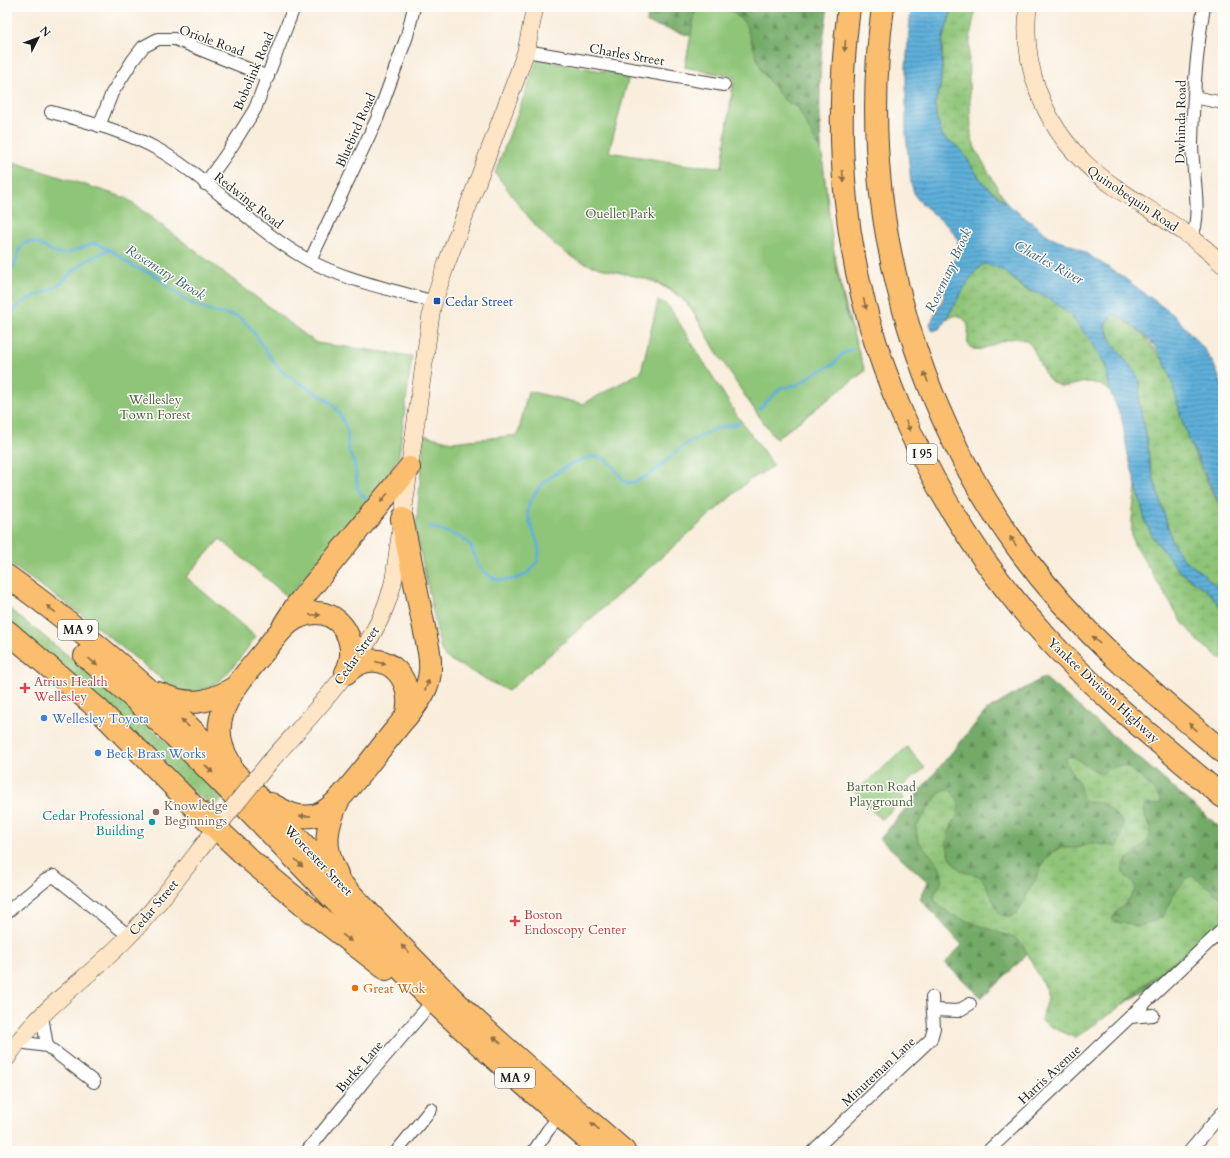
<svg xmlns="http://www.w3.org/2000/svg" width="1230" height="1158" font-family="Cardo,serif">
<style>
.grass{fill:url(#grass-dots);stroke:#56704a}
.forest{fill:url(#forest-firs);stroke:#486342}
.wetland{fill:url(#wetland-marsh);stroke:#56704a}
.park{fill:#8fc578;stroke:#56704a}
.water{fill:url(#water-rules);stroke:#3e667b}
.lines{fill:none;stroke-linecap:round;stroke-linejoin:round}
.stream{stroke:#5fb0da;stroke-width:3}
.street-casing{stroke:#3d3b39;stroke-width:14}
.secondary-casing{stroke:#3d3b39;stroke-width:18}
.highway-casing{stroke:#3d3b39;stroke-width:24}
.street{stroke:#fff;stroke-width:12}
.secondary{stroke:#fde5c5;stroke-width:17}
.highway{stroke:#fbbe6e;stroke-width:22}
.secondary-bridge-casing{stroke:#3d3b39;stroke-width:18;stroke-linecap:butt}
.secondary-bridge{stroke:#fde5c5;stroke-width:17}
.oneway{fill:#8c6d45}
.transit-dot{fill:#1a4fb4;stroke:#fdfcf7;stroke-width:1.5}
.health-dot{fill:#e0444e;stroke:#fdfcf7;stroke-width:1.5}
.shop-dot{fill:#3f7fe0;stroke:#fdfcf7;stroke-width:1.5}
.education-dot{fill:#8d6e63;stroke:#fdfcf7;stroke-width:1.5}
.culture-dot{fill:#0f9aa8;stroke:#fdfcf7;stroke-width:1.5}
.food-dot{fill:#e8710a;stroke:#fdfcf7;stroke-width:1.5}
.labels{text-anchor:middle;stroke-width:3;stroke-linejoin:round;paint-order:stroke}
.shield{fill:#fdfcf7;stroke:#605f5e;stroke-width:1}
.shield-label{font-size:12px;font-weight:bold;fill:#1c1c1c}
.street-label{font-size:13px;fill:#1c1c1c;stroke:#fdfcf7}
.park-label{font-size:13px;fill:#4a6041;stroke:#fdfcf7}
.transit-label{font-size:13px;fill:#164399;stroke:#fdfcf7;text-anchor:start}
.health-label{font-size:13px;fill:#be3a42;stroke:#fdfcf7;text-anchor:start}
.shop-label{font-size:13px;fill:#366cbe;stroke:#fdfcf7;text-anchor:start}
.education-label{font-size:13px;fill:#785e54;stroke:#fdfcf7;text-anchor:start}
.culture-label{font-size:13px;fill:#0d838f;stroke:#fdfcf7;text-anchor:end}
.food-label{font-size:13px;fill:#c56008;stroke:#fdfcf7;text-anchor:start}
.water-label{font-size:14px;font-style:italic;fill:#3a5f71;stroke:#fdfcf7}
</style>
<defs>
<pattern id="grass-dots" width="8" height="8" patternUnits="userSpaceOnUse"><rect width="8" height="8" fill="#8fc578"/><path d="M2 2h.1M6 6h.1" fill="none" stroke="#7ba967" stroke-width="1.8" stroke-linecap="round"/></pattern>
<pattern id="forest-firs" width="22" height="20" patternUnits="userSpaceOnUse"><rect width="22" height="20" fill="#73aa68"/><path d="M5 1l3.5 6h-7zM16 11l3.5 6h-7z" fill="#5e8a55"/></pattern>
<pattern id="wetland-marsh" width="20" height="14" patternUnits="userSpaceOnUse"><rect width="20" height="14" fill="#8fc578"/><path d="M1 5h8M5 5V1M11 12h8M15 12V8" fill="none" stroke="#7ba967"/></pattern>
<pattern id="water-rules" width="6" height="5" patternUnits="userSpaceOnUse"><rect width="6" height="5" fill="#5fb0da"/><path d="M0 2.5h6" fill="none" stroke="#4e8eb0"/></pattern>
</defs>
<rect width="100%" height="100%" fill="#fdfcf7"/>
<filter id="ink" filterUnits="userSpaceOnUse"><feTurbulence type="fractalNoise" baseFrequency=".025" numOctaves="2"/><feDisplacementMap in="SourceGraphic" scale="8" xChannelSelector="R" yChannelSelector="G"/><feConvolveMatrix kernelMatrix="1 2 1 2 8 2 1 2 1" color-interpolation-filters="sRGB"/></filter>
<filter id="wash" filterUnits="userSpaceOnUse"><feTurbulence type="fractalNoise" baseFrequency=".012" numOctaves="4" result="noise"/><feDisplacementMap in="SourceGraphic" scale="16" xChannelSelector="R" yChannelSelector="G"/><feGaussianBlur stdDeviation="0.9" result="paint"/><feColorMatrix in="noise" values="0 0 0 0 0 0 0 0 0 0 0 0 0 0 0 0 0 1.4 0 .05"/><feComposite in="paint" operator="in"/></filter>
<g filter="url(#wash)">
<rect width="100%" height="100%" fill="#f9eddc"/>
<path class="grass" d="M7,607l98,78 120,112 -10,9 -19,-12 -176,-162 -13,-14z"/>
<g class="forest">
<path d="M648,7h180c-4,26 -8,52 -8,78 -2,97 14,194 45,286l-89,68 -30,-42 -57,-91c-10,-11 -20,-17 -33,-23l66,-116 12,-90 -49,-10 6,-31 -44,-13z"/>
<path d="M1044,677l179,153v92l-67,63 -75,43 -34,-30 -2,-10 -17,-34 -46,44 -37,-35 17,-18 -42,-46 8,-17 -48,-43 106,-128z"/>
</g>
<g class="wetland">
<path d="M953,7h24c-14,43 -6,84 -6,128l4,13 31,55 -24,-21 -22,-34 -17,-11 -4,-8 -3,-13 -1,-13 5,-15 2,-20v-27z"/>
<path d="M984,264c18,0 28,16 41,25 6,4 16,4 23,8 21,12 48,44 57,67 3,8 3,18 5,27 -26,-20 -37,2 -55,-7 -17,-10 -17,-39 -31,-44 -19,-7 -38,13 -50,9 -16,-5 6,-25 -17,-34l-10,4c8,-15 21,-48 37,-55z"/>
<path d="M1112,315h4l26,18 23,30 11,28 5,27 11,30 21,46 10,15v83l-41,-34 -10,-17 -23,-79 -2,-24 -8,-35 1,-22 -27,-37 -8,-19z"/>
<path d="M1136,484l10,39 7,14 26,34 31,22 13,18v49l-24,-18 -17,-20 -48,-78c-6,-15 1,-43 2,-60z"/>
<path d="M1069,757h4l28,17c18,-16 30,-6 45,8 6,7 12,12 15,20l-3,2 -13,1 -2,6c2,8 8,16 7,24 -2,13 -33,25 -27,37 3,5 9,10 13,15 -4,12 -18,21 -24,32l2,3 17,2 7,3 25,-10c7,-16 14,-32 29,-42l31,24v22l-80,65 -22,20 -46,32 -25,-12 -9,-6 6,-22 -2,-10 -22,-43 -9,-8 -14,-4 -48,-18 -11,-8 -6,-6 -1,-6 7,-12 1,-10 -4,-10 -20,-22 -2,-14 22,-33 5,-4 6,-1c24,23 -4,33 -2,56 2,13 8,24 20,28 4,1 9,1 12,3 8,6 15,28 21,38 8,3 11,3 18,-2l26,-50 8,-10 8,-4h18l15,-5 25,4 5,-22 -3,-6 -17,-16 -18,-1 -3,-5 -3,-14 -14,-21 1,-4z"/>
</g>
<g class="park">
<path d="M696,7h31l18,16 17,49 22,28 14,8 24,46 13,108 10,47 20,62 -89,68c-21,-27 -40,-56 -58,-85 -12,-18 -21,-44 -38,-58 -31,-25 -75,-20 -108,-39 -32,-19 -55,-56 -77,-84l43,-114 91,17 -20,76 81,13 32,2 12,-90 -49,-10z"/>
<path d="M7,160l119,38 190,145 96,13 -13,99 -10,19 -101,123 -68,-58 -34,38 70,60c-19,23 -40,63 -75,54 -5,-1 -11,-7 -16,-9l-86,-69 -72,-51z"/>
<path d="M658,301l7,2 5,5 66,106 38,52 -23,13 -243,212 -58,-31 -6,-4 -3,-6 -25,-119 8,-96 28,7 66,-7 10,-44 55,13 58,-32z"/>
<path d="M907,747l18,21 -26,21 5,10 -23,21 -26,-28z"/>
</g>
<path class="water" d="M911,7h42l-11,34v27l-2,20 -5,15 1,13 7,21 17,11 22,34 24,21 43,33 27,11 44,28 55,41 29,33 9,14 10,23v123c-8,-12 -13,-25 -19,-38 -6,-13 -13,-25 -18,-39 -16,-45 -11,-76 -55,-108 -5,-3 -12,-10 -19,-9l-7,10 8,19 21,27 6,10 -1,22 8,35 2,24 23,79 10,17 20,15 21,19v19l-13,-18 -31,-22 -26,-34 -7,-14 -18,-68 -6,-35 -12,-29 -4,-25 -15,-25 -21,-26 -21,-17 -25,-10 -10,-9 -12,-9 -8,-4 -10,-2 -4,2 -11,14 -27,46 -3,3 -6,2 -3,-7 14,-27 1,-17 12,-26 1,-15 -9,-12 -28,-24 -6,-7 -4,-13 -5,-49v-67z"/>
<g class="lines">
<g class="stream">
<path d="M7,272c13,-6 7,-21 17,-28 11,-7 22,6 32,9 13,4 27,-8 39,-10l16,7 21,16 23,9 27,23 9,5 22,9 23,4 7,4 9,10 24,35 8,8 45,28 10,11 5,11 4,12v13l7,18 3,23 4,6 7,5"/>
<path d="M7,322c12,-28 32,-23 53,-38 4,-2 6,-6 9,-9 12,-12 26,-21 42,-25"/>
<path d="M759,409l22,-21 16,-3 7,-4 9,-7 21,-10 8,-10 10,-5"/>
<path d="M429,526c12,5 33,9 41,19 4,6 5,14 8,20 6,8 16,16 25,15 10,0 21,-3 28,-10 19,-20 -2,-38 -3,-57 -2,-25 46,-57 68,-56 17,1 19,17 31,26 26,-3 40,-26 61,-40 5,-3 25,-14 30,-15 7,-1 14,-2 21,-5"/>
</g>
</g>
</g>
<g filter="url(#ink)">
<g class="lines">
<g class="street-casing">
<g id="street">
<path d="M526,51l198,34"/>
<path d="M1194,97l29,6"/>
<path d="M51,112c36,10 75,19 108,38 53,31 95,80 149,110 39,21 83,29 126,42"/>
<path d="M99,126l13,-33 21,-33 10,-13 15,-8h17l93,38"/>
<path d="M205,184l25,-35 25,-40 39,-102"/>
<path d="M1191,238c12,-21 1,-69 1,-94 1,-46 4,-92 12,-137"/>
<path d="M310,261l67,-142 30,-83 7,-29"/>
<path d="M7,912l39,-32 8,-4 75,60"/>
<path d="M934,1010l24,1 12,-7"/>
<path d="M42,1016l5,30"/>
<path d="M1130,1017l23,-2"/>
<path d="M18,1042l29,4 47,36"/>
<path d="M307,1151l61,-75 65,-75"/>
<path d="M397,1151l34,-42"/>
<path d="M534,1151l14,-21 12,-14"/>
<path d="M813,1151l118,-112 3,-11 -2,-31"/>
<path d="M988,1151l235,-222"/>
<path d="M1190,1151l33,-39"/>
</g>
</g>
<g class="secondary-casing">
<g id="secondary">
<path d="M1028,7c-3,28 0,57 10,84 37,100 119,107 185,174"/>
<path d="M268,764c45,-52 113,-117 126,-186l38,-271 14,-42 72,-191 8,-23 9,-44"/>
<path d="M7,1058c29,-47 79,-78 118,-118 38,-39 70,-86 105,-129"/>
</g>
</g>
<g class="highway-casing">
<g id="highway">
<path d="M849,7c-8,64 -10,129 -3,194 16,161 93,319 202,438 53,58 116,107 175,158"/>
<path d="M883,7c-29,213 36,434 178,595 49,56 106,102 162,150"/>
<path d="M7,576c64,46 126,97 183,152 91,89 175,184 266,274 54,52 112,100 168,149"/>
<path d="M284,625l12,-19 113,-138"/>
<path d="M7,631l90,77 99,101 56,53 64,53 70,54"/>
<path d="M85,656c126,104 231,230 347,344 55,53 111,102 169,151"/>
<path d="M346,673c32,-31 72,1 60,44"/>
<path d="M158,693c30,13 47,12 76,-5"/>
<path d="M230,763c-28,-43 6,-77 32,-109 11,-13 21,-30 37,-37 36,-17 64,23 47,56"/>
<path d="M271,804c14,8 28,16 46,11 8,-3 16,-10 22,-16 21,-23 39,-48 58,-71 10,-13 23,-25 29,-40 5,-12 5,-24 3,-36l-27,-133"/>
<path d="M337,874c-15,-28 -11,-47 2,-75"/>
</g>
</g>
<use href="#street" class="street"/>
<use href="#secondary" class="secondary"/>
<use href="#highway" class="highway"/>
<g class="secondary-bridge-casing">
<path id="secondary-bridge" d="M230,811l38,-47"/>
</g>
<use href="#secondary-bridge" class="secondary-bridge"/>
</g>
<defs><path id="oneway-solid" d="M-6-.8H1V-3.2L6.5 0L1 3.2V.8H-6Z"/></defs>
<g class="oneway">
<use href="#oneway-solid" transform="translate(845 46) rotate(95)"/>
<use href="#oneway-solid" transform="translate(843 176) rotate(86)"/>
<use href="#oneway-solid" transform="translate(865 304) rotate(76)"/>
<use href="#oneway-solid" transform="translate(926 377) rotate(-111)"/>
<use href="#oneway-solid" transform="translate(908 426) rotate(66)"/>
<use href="#oneway-solid" transform="translate(384 498) rotate(129)"/>
<use href="#oneway-solid" transform="translate(1013 541) rotate(-125)"/>
<use href="#oneway-solid" transform="translate(51 609) rotate(-142)"/>
<use href="#oneway-solid" transform="translate(315 615) rotate(1)"/>
<use href="#oneway-solid" transform="translate(1096 640) rotate(-135)"/>
<use href="#oneway-solid" transform="translate(93 662) rotate(41)"/>
<use href="#oneway-solid" transform="translate(381 663) rotate(14)"/>
<use href="#oneway-solid" transform="translate(427 685) rotate(-70)"/>
<use href="#oneway-solid" transform="translate(185 723) rotate(-136)"/>
<use href="#oneway-solid" transform="translate(1193 727) rotate(-139)"/>
<use href="#oneway-solid" transform="translate(209 769) rotate(45)"/>
<use href="#oneway-solid" transform="translate(305 816) rotate(179)"/>
<use href="#oneway-solid" transform="translate(299 863) rotate(46)"/>
<use href="#oneway-solid" transform="translate(347 938) rotate(37)"/>
<use href="#oneway-solid" transform="translate(405 949) rotate(-134)"/>
<use href="#oneway-solid" transform="translate(497 1040) rotate(-138)"/>
<use href="#oneway-solid" transform="translate(595 1126) rotate(-139)"/>
</g>
</g>
<rect class="transit-dot" x="433" y="297" width="8" height="8" rx="2"/>
<g class="health-dot">
<path d="M23 682h4v4h4v4h-4v4h-4v-4h-4v-4h4z"/>
<path d="M513 915h4v4h4v4h-4v4h-4v-4h-4v-4h4z"/>
</g>
<g class="shop-dot">
<circle cx="44" cy="718" r="4"/>
<circle cx="98" cy="753" r="4"/>
</g>
<circle class="education-dot" cx="156" cy="812" r="4"/>
<circle class="culture-dot" cx="152" cy="822" r="4"/>
<circle class="food-dot" cx="355" cy="988" r="4"/>
<g class="labels">
<g class="shield">
<rect x="907" y="444" width="30" height="20" rx="3"/>
<rect x="58" y="620" width="40" height="20" rx="3"/>
<rect x="495" y="1068" width="40" height="20" rx="3"/>
</g>
<g class="shield-label">
<text x="922" y="458">I 95</text>
<text x="78" y="634">MA 9</text>
<text x="515" y="1082">MA 9</text>
</g>
<g class="street-label">
<text transform="translate(212 40) rotate(20)" y="5">Oriole Road</text>
<text transform="translate(627 54) rotate(10)" y="5">Charles Street</text>
<text transform="translate(253 71) rotate(-67)" y="5">Bobolink Road</text>
<text transform="translate(1180 122) rotate(-89)" y="5">Dwhinda Road</text>
<text transform="translate(355 130) rotate(-66)" y="5">Bluebird Road</text>
<text transform="translate(1133 198) rotate(34)" y="5">Quinobequin Road</text>
<text transform="translate(249 200) rotate(38)" y="5">Redwing Road</text>
<text transform="translate(356 655) rotate(-55)" y="5">Cedar Street</text>
<text transform="translate(1104 690) rotate(43)" y="5">Yankee Division Highway</text>
<text transform="translate(319 860) rotate(46)" y="5">Worcester Street</text>
<text transform="translate(153 907) rotate(-50)" y="5">Cedar Street</text>
<text transform="translate(359 1066) rotate(-49)" y="5">Burke Lane</text>
<text transform="translate(878 1071) rotate(-43)" y="5">Minuteman Lane</text>
<text transform="translate(1049 1074) rotate(-43)" y="5">Harris Avenue</text>
</g>
<g class="park-label">
<text x="620" y="218">Ouellet Park</text>
<text x="155" y="404">Wellesley<tspan x="155" dy="15">Town Forest</tspan></text>
<text x="881" y="791">Barton Road<tspan x="881" dy="15">Playground</tspan></text>
</g>
<g class="transit-label">
<text x="445" y="306">Cedar Street</text>
</g>
<g class="health-label">
<text x="34" y="686">Atrius Health<tspan x="34" dy="15">Wellesley</tspan></text>
<text x="524" y="919">Boston<tspan x="524" dy="15">Endoscopy Center</tspan></text>
</g>
<g class="shop-label">
<text x="52" y="723">Wellesley Toyota</text>
<text x="106" y="758">Beck Brass Works</text>
</g>
<g class="education-label">
<text x="164" y="810">Knowledge<tspan x="164" dy="15">Beginnings</tspan></text>
</g>
<g class="culture-label">
<text x="144" y="820">Cedar Professional<tspan x="144" dy="15">Building</tspan></text>
</g>
<g class="food-label">
<text x="363" y="993">Great Wok</text>
</g>
<g class="water-label">
<text transform="translate(1049 262) rotate(29)" y="5">Charles River</text>
<text transform="translate(948 270) rotate(-65)" y="5">Rosemary Brook</text>
<text transform="translate(166 272) rotate(32)" y="5">Rosemary Brook</text>
</g>
</g>
<rect width="1230" height="1158" fill="none" stroke="#fdfcf7" stroke-width="24"/>
<g transform="translate(38 38) rotate(48)" stroke="#fdfcf7" stroke-width="3" paint-order="stroke">
<path d="M0-3L7 15L0 10L-7 15Z" fill="#1c1c1c"/>
<text y="-6" font-size="11" font-weight="bold" text-anchor="middle" fill="#1c1c1c">N</text>
</g>
</svg>
